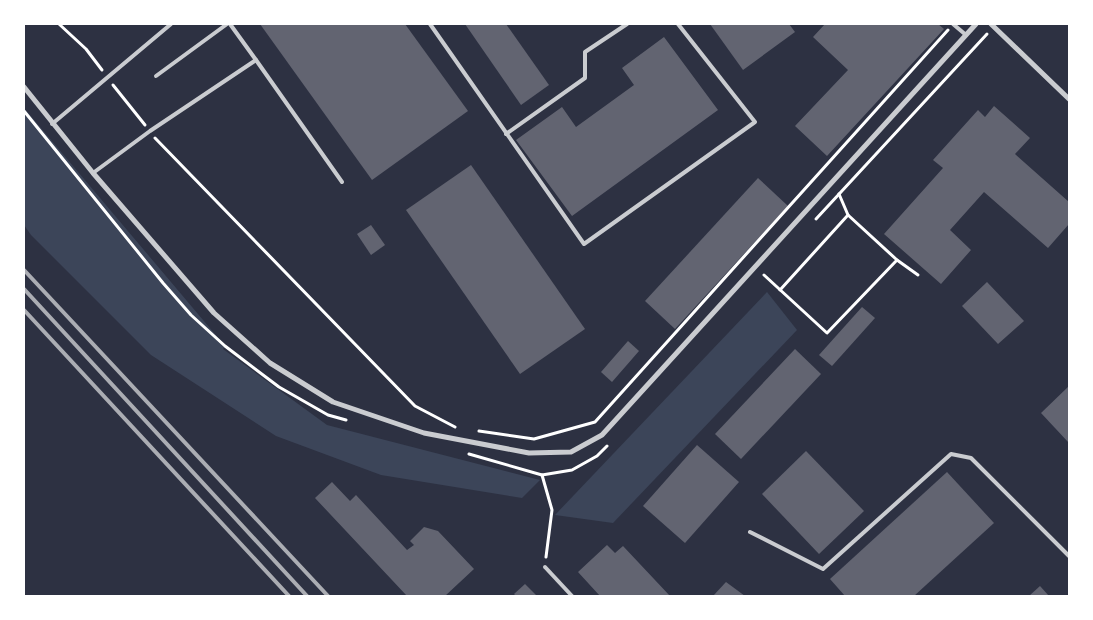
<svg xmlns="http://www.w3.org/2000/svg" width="1093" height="620" font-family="Bitter,serif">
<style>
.green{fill:#3c4559}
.building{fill:#626471}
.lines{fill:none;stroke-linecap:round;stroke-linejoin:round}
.path{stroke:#fff;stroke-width:3}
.service{stroke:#caccd0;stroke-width:4}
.minor{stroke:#caccd0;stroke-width:5}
.rail{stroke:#abadb3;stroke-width:4}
</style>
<rect width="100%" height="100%" fill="#2d3142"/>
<g class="green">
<path d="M24,108l201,238 -2,3 104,76 213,55 -18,18 -141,-23 -105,-39 -125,-81 -120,-120 -7,-10z"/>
<path d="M767,292l30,38 -184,193 -58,-8z"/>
</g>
<g class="building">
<path d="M260,24h145l63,87 -96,69z"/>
<path d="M465,24h41l43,61 -28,20z"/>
<path d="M710,24h79l6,8 -52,38z"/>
<path d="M825,24h113l6,5 -117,127 -32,-30 53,-56 -35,-33z"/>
<path d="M664,37l54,73 -146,106 -56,-76 46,-33 14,20 58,-42 -12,-17z"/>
<path d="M994,106l36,32 -15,16 54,48v22l-21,24 -64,-56 -34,38 21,20 -30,34 -57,-50 59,-66 -10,-8 45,-50 7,7z"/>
<path d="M471,165l114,164 -65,45 -114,-164z"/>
<path d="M758,178l30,28 -113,123 -30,-28z"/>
<path d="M371,225l14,20 -14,10 -14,-21z"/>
<path d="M987,282l37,39 -26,23 -36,-38z"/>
<path d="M862,307l13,11 -43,48 -13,-11z"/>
<path d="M628,341l11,10 -27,31 -11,-10z"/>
<path d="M795,349l26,25 -80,85 -26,-25z"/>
<path d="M1069,386v57l-28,-30z"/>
<path d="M697,445l42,37 -54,61 -42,-37z"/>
<path d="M806,451l58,60 -45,43 -57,-60z"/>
<path d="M947,472l47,51 -80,73h-69l-15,-17z"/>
<path d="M332,482l18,19 6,-6 51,55 7,-5 -4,-4 14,-14 14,4 36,38 -29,27h-38l-92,-98z"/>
<path d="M607,545l8,8 8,-7 47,50h-70l-22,-24z"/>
<path d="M726,582l19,14h-32z"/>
<path d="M525,584l12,12h-21l-2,-2z"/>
<path d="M1040,586l9,10h-20z"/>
</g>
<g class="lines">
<g class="path">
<path d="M59,24l27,25 16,21"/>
<path d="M113,85l32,40"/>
<path d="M24,111l139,172 28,32 34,31 54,41 49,28 18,5"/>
<path d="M155,138l260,268 40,21"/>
<path d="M816,219l171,-185"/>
<path d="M897,260l21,15"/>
<path d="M764,275l63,58 70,-73 -49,-45 -9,-21"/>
<path d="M780,290l68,-75"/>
<path d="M479,431l55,8 61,-17 353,-392"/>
<path d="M469,454l73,21 30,-5 25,-14 10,-10"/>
<path d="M542,475l10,35 -6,47"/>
</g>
<g class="service">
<path d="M430,24l154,220 171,-122 -77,-98"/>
<path d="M953,24l13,11"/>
<path d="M256,60l86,122"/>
<path d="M156,76l71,-52"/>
<path d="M52,124l119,-100"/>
<path d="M506,134l79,-56v-26l42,-28"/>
<path d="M93,173l57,-42 106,-71 -26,-36"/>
<path d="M750,532l73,37 128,-115 20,4 98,98"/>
<path d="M545,567l27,29"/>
</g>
<g class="minor">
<path d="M991,24l78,75"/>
<path d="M24,87l69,86 121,140 56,50 63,39 91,31 105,20 42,-1 31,-17 374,-411"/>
</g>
<g class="rail">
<path d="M24,270l304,326"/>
<path d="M24,289l283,307"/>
<path d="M24,310l265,286"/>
</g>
</g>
<rect width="1093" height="620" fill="none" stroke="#ffffff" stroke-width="50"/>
</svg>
